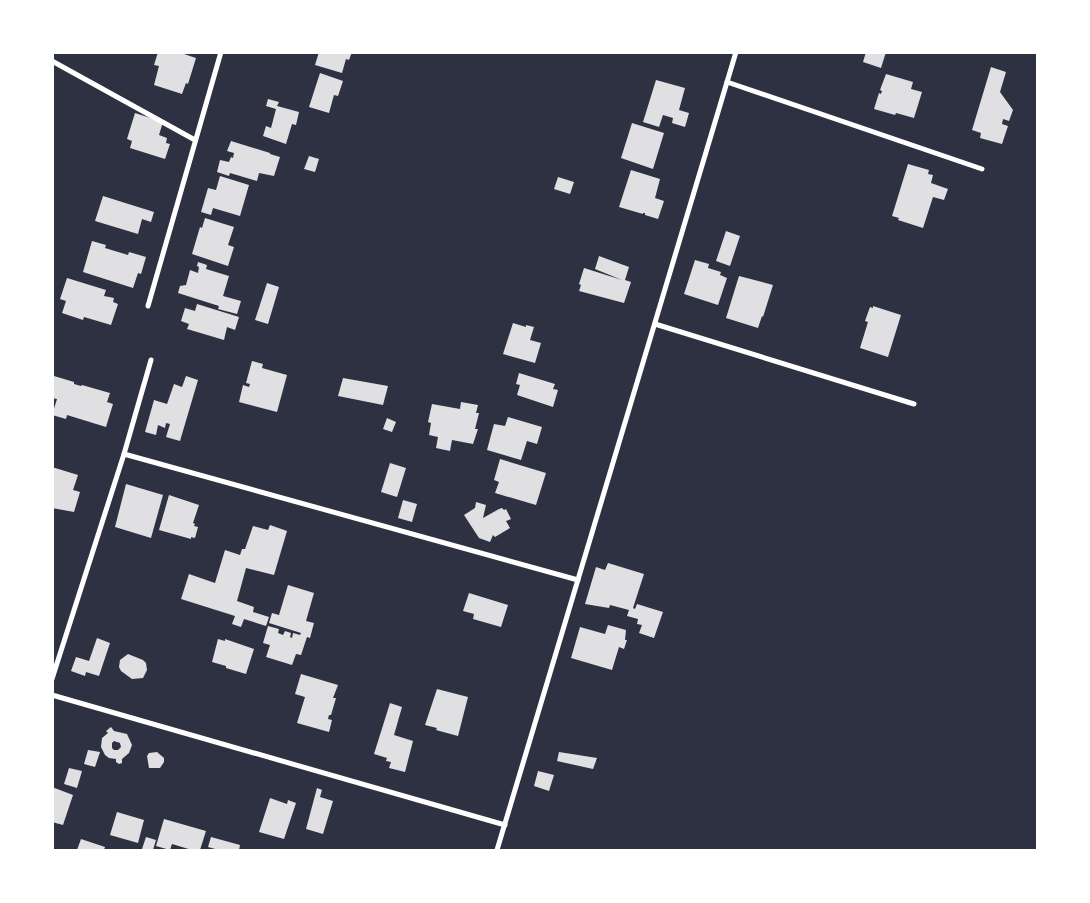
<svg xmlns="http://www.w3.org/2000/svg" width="1090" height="903" font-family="'DejaVu Sans',sans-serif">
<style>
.building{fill:#e0e0e3;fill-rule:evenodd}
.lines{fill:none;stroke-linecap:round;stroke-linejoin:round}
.minor{stroke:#fff;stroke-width:5}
</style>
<rect width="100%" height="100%" fill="#2d3142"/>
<g class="building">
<path d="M158,52h20l18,6 -8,26 -2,-1 -4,11 -28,-9 5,-19 -5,-1z"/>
<path d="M319,52h33l-3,8 -3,-1 -4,14 -27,-8z"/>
<path d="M866,52h20l-5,16 -18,-6z"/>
<path d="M991,67l15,5 -6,20 13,18 -4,11 -6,-2 -1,5 6,2 -6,18 -22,-6 1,-5 -9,-3z"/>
<path d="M320,73l23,8 -5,15 -4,-1 -5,18 -20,-6z"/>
<path d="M886,74l27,8 -2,7 11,3 -8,26 -18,-5 -1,2 -21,-6 5,-16 2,1 1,-3 -2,-1z"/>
<path d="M656,80l29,8 -6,22 10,3 -4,14 -13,-4 1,-5 -10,-3 -4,12 -16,-5z"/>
<path d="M268,99l11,3 -2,4 22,6 -3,13 -4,-1 -6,20 -23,-8 3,-10 5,2 5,-19 -10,-3z"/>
<path d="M135,113l28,9 -4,13 8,3 -1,5 4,1 -5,15 -35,-11 2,-7 -5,-2z"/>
<path d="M632,123l32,10 -11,36 -32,-11z"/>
<path d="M231,141l39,12v1l10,3 -6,19 -15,-3 -2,8 -27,-8 -1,3 -12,-4 3,-12 9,2 2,-5 2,1 1,-5 -7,-2z"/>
<path d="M309,156l10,3 -4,13 -11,-3z"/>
<path d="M908,164l21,6 -1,4 5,1 -2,8 17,6 -4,11 -11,-3 -10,31 -25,-8 1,-2 -7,-2z"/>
<path d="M631,170l29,9 -5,19 9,3 -6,18 -13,-4v-2h-2v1l-24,-7z"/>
<path d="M220,176l29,9 -9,31 -27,-8 -2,7 -10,-3 7,-24 8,2z"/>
<path d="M558,177l16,5 -4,12 -16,-5z"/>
<path d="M103,196l51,16 -3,10 -9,-3 -4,15 -43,-13z"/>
<path d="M205,218l29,9 -6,18 6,2 -6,19 -36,-12 8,-27 2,1z"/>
<path d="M726,231l14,5 -10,30 -14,-5z"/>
<path d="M92,241l14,4 -1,3 23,7 1,-3 17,5 -5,17 -3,-1 -5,15 -50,-16z"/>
<path d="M599,256l30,11 -4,13 6,2 -7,21 -45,-12 2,-6 -2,-1 5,-16 38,12 -27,-11z"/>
<path d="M695,260l14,4 -1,4 13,4 -1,3 7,3 -9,27 -34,-11z"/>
<path d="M198,262l9,3 -1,4 23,7 -6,20 18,5 -4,13 -19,-5 1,-3 -41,-13 2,-7 6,-1 4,-15 8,3 1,-6 -2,-1z"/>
<path d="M739,276l34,9 -10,32 -1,-1 -4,12 -32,-10z"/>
<path d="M67,278l39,12 -2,6 10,2 -1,4 5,2 -7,21 -27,-8 -1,3 -21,-7 4,-12 -6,-2z"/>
<path d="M267,283l12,4 -11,37 -13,-4z"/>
<path d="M197,304l42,13 -4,13 -8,-3 -3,13 -37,-11 2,-5 -8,-3 4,-13 10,3z"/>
<path d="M873,306l28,9 -13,42 -28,-9 8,-26 -3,-1 5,-14 3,1z"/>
<path d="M513,323l13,4v-2l8,2 -4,13 11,3 -6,20 -32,-9z"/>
<path d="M252,361l11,3 -1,4 25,7 -10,37 -38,-10 4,-17 6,2 1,-3 -4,-1z"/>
<path d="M519,373l36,11 -2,5 5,1 -5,17 -36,-12 3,-10 -4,-1z"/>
<path d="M54,376l20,6v2l7,2 1,-1 28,8 -3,9 6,2 -7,23 -39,-12 -1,4 -14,-4 5,-16 -5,-1 2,-6 -2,-10z"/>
<path d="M186,376l12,4 -18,61 -14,-4 4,-13 -4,-1 -1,5 -7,-3 -2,10 -11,-3 9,-32 13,4 7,-20 8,3z"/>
<path d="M343,378l45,8 -5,19 -45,-9z"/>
<path d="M461,402l17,3 -2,8h3l-4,16h3l-5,15 -21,-4 -2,11 -14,-3 2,-11 -9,-2 2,-12 -3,-1 4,-18 28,5z"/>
<path d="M508,417l34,10 -5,17 -10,-3 -6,19 -34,-10 7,-26 11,2z"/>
<path d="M387,418l9,4 -4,10 -9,-3z"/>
<path d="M500,459l46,14 -10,32 -41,-12 4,-11 -5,-2z"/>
<path d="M390,463l16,5 -9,29 -16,-5z"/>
<path d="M52,467l26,8 -5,15 7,2 -6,20 -22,-4z"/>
<path d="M126,484l37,11 -12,43 -36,-11z"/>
<path d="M169,495l30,10 -6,18 2,1 -1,2 4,1 -3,11 -4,-1v2l-32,-9z"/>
<path d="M403,500l14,4 -5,18 -14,-4z"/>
<path d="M476,502l10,3 -3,13 16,-9 3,-1 2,2 2,-1 5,10 -5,2 4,7 -15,9 -2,-2 -3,7 -11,-4 -15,-23 11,-7z"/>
<path d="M270,525l17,6 -13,44 -28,-7 -9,33 17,6 -1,5 16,5 -3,9 -22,-7 -3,8 -9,-3 3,-8 -54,-17 8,-25 26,9 10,-33 15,5 2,-6h3l8,-23 15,4z"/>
<path d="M608,563l36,11 -11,34 2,1 2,-5 26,8 -9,26 -15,-5 3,-8 -5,-1 1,-5 -11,-3 2,-6 -19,-5 -1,3 -24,-4 11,-37 9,3z"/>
<path d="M288,585l26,8 -8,28 8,2 -4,15 -3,-1 -6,18 -5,-1 -4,11 -26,-8 4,-12 -7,-2 5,-17 11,3 -1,4 5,2 2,-4 6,2 -1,4 2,1 1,-5 7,2 1,-2 -32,-10 3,-10 7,2z"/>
<path d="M469,593l39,12 -7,22 -28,-8 1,-5 -11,-3z"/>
<path d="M608,625l18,5 -1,10h2l-3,9 -5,-2 -7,23 -41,-12 9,-31 25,7z"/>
<path d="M97,638l13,5 -11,33 -13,-4 -1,4 -14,-5 5,-14 13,4z"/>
<path d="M218,639l7,2v-2l29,10 -8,25 -20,-6v-2l-14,-4z"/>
<path d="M128,654l15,6 3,3 1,7 -4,8 -11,1 -11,-8 -2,-4 1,-7z"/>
<path d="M301,674l37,11 -5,13h3l-5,17h-2l-1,4 4,1 -3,12 -32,-9 8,-26 -10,-3z"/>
<path d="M437,689l31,8 -10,39 -22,-6 1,-2 -12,-3z"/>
<path d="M390,703l12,4 -8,28 19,6 -8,31 -16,-4 2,-6 -5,-1 1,-3 -13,-4z"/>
<path d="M111,727l3,4 13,3 5,11 -3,8 -7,6v4l-3,1 -3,-2v-3l-7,-1 -4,-3 -4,-8 1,-9 6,-5 -2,-2zM114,741l6,2 1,4 -3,3h-4l-2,-2v-5z"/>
<path d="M88,750l12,2 -5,15 -11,-3z"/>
<path d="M157,752l7,6v4l-4,6h-11l-2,-12 2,-3z"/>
<path d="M559,752l38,6 -4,11 -36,-8z"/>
<path d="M69,768l13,3 -5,17 -13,-4z"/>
<path d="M538,771l16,4 -5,16 -15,-5z"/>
<path d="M52,787l21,8 -10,30 -11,-3z"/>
<path d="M317,788l5,2 -2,7 13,4 -10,33 -17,-5z"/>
<path d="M270,798l17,6 1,-4 8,3 -12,36 -25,-7z"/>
<path d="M117,812l27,8 -6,23 -28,-8z"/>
<path d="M164,819l42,12 -6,19h-8l-20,-6 -2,6 -14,-4z"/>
<path d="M146,837l10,3 -3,10 -11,-1z"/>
<path d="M211,837l29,8 -1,5h-20l-11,-3z"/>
<path d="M81,839l24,8 -1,3h-27z"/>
</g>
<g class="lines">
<g class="minor">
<path d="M52,61l143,79"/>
<path d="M727,82l255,87"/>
<path d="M148,306l73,-254"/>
<path d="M655,324l259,80"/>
<path d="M124,454l27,-94"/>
<path d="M52,679l72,-225 454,126"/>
<path d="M52,695l453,130"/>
<path d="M497,850l239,-798"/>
</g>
</g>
<rect width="1090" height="903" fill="none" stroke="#ffffff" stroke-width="108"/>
</svg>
